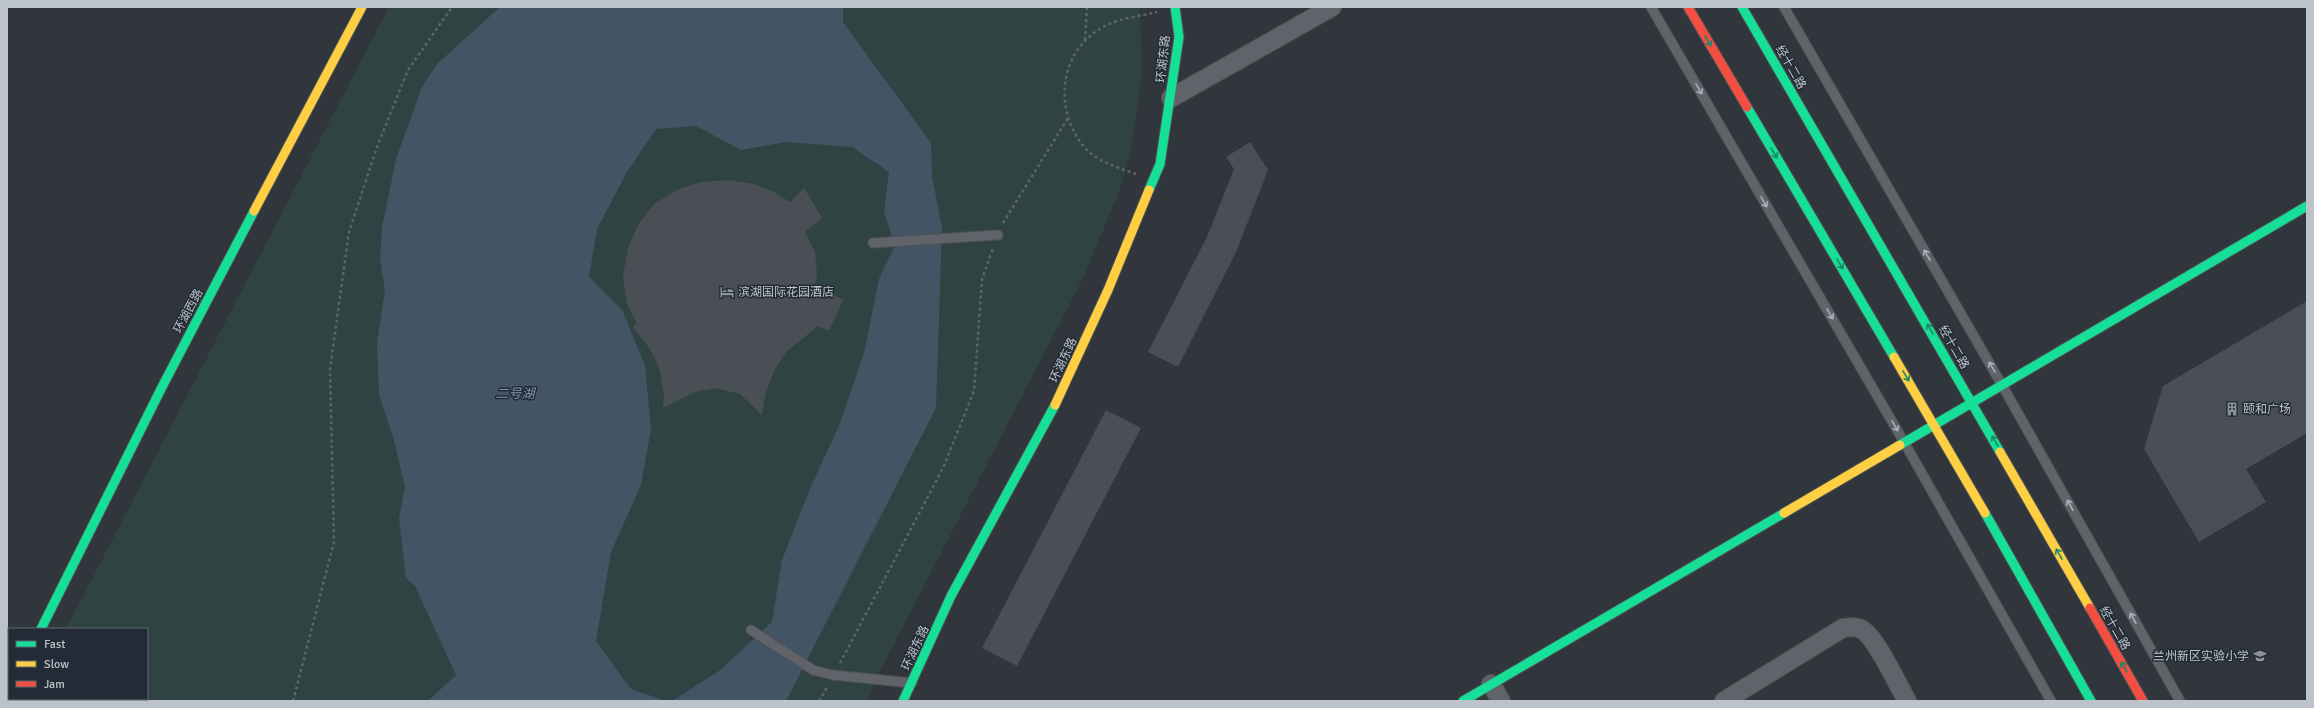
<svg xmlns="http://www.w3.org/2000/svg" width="2314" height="708" font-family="Signika,'Noto Sans SC',sans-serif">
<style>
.green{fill:#304343}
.water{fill:#435465}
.building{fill:#4a4f55}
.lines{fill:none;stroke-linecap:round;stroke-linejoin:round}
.lane-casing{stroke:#4e5256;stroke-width:11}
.street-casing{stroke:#4e5256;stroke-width:20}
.fast-casing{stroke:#4e5256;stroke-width:11}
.slow-casing{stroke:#4e5256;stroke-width:11}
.jam-casing{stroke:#4e5256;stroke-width:11}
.path{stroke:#5e6368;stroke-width:2.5;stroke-dasharray:3 3;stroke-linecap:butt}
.lane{stroke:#60646a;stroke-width:9}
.street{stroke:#60646a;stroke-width:18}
.fast{stroke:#16e098;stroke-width:9}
.slow{stroke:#ffcf43;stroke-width:9}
.jam{stroke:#f24e42;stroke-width:9}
.oneway{stroke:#1c8667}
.oneway2{stroke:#aab0b8}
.labels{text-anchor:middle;stroke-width:3;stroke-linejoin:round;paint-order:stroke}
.street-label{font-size:12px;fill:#bcc3cb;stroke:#232c36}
.poi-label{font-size:12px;fill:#bcc3cb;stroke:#232c36;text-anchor:start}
.water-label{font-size:13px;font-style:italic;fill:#8195aa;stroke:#232c36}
</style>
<rect width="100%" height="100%" fill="#30363c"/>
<path class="green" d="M389,7h751l2,67 -12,82 -13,41 -35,83 -202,391 -13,30h-840l1,-2h119v-70h-81z"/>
<path class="water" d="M500,7h343v15l88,121 1,33 10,52 -6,180 -150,293h-114l47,-30 53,-49 10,-62 29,-74 28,-60 25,-73 15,-74 16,-34 -11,-33 5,-40 -37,-25 -65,-5 -46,8 -45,-24 -40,3 -29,43 -30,57 -8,48 33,33 23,55 6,64 -10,56 -30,67 -15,89 35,48 35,12h-238l28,-26 -41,-89 -9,-8 -7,-60 6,-31 -11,-47 -15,-45 -2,-53 8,-52 -5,-31 2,-31 14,-69 26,-72 15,-23z"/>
<g class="building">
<path d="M1250,142l18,28 -32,82 -58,115 -30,-15 59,-115 27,-68 -8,-12z"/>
<path d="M729,180l25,4 18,7 18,11 14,-14 18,30 -17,14 10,20 2,23 -2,9 28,16 -14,31 -11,-5 -32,26 -12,19 -9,24 -3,20 -22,-21 -24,-6 -21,4 -32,16 1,-14 -5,-27 -9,-18 -17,-22 4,-4 -10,-19 -4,-28 5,-28 11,-25 15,-19 25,-15 22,-7z"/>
<path d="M2307,301v132l-61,36 20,33 -67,40 -55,-93 19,-63z"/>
<path d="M1106,410l35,18 -124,238 -35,-18z"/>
</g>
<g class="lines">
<g class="lane-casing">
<g id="lane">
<path d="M1651,7l253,435 147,259"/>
<path d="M1784,7l218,378 178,316"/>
<path d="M873,243l125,-8"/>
<path d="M751,630l62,40 20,5 79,8"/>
</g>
</g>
<g class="street-casing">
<g id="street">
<path d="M1171,98l161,-91"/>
<path d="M1491,684l10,17"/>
<path d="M1724,701l119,-73c8,-1 15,-2 21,3 13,9 34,54 43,70"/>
</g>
</g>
<g class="fast-casing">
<g id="fast">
<path d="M1742,7l258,445"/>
<path d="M1747,107l147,250"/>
<path d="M1149,190l11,-26 19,-127 -4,-30"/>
<path d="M1900,445l407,-239"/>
<path d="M1985,513l106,188"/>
<path d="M41,629l121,-242 92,-176"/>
<path d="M7,692l2,-4"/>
<path d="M903,701l48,-105 104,-191"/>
<path d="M1463,701l321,-188"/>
</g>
</g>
<g class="slow-casing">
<g id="slow">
<path d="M254,211l108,-204"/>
<path d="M1894,357l91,156"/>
<path d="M1055,405l53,-115 41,-100"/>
<path d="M2000,452l90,156"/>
<path d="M1784,513l116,-68"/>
</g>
</g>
<g class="jam-casing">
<g id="jam">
<path d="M1688,7l59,100"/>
<path d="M2090,608l53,93"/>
</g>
</g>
<g class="path">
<path d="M1085,40l2,-33"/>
<path d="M1136,174c-17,-6 -38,-12 -51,-26 -32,-37 -27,-98 20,-122 15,-8 35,-10 52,-14"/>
<path d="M1003,223l65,-105"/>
<path d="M840,663l103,-195 31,-77 8,-112 11,-31"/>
<path d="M293,701l41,-159 -4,-173 19,-137 28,-85 31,-77 44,-63"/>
<path d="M819,701l8,-14"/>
</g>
<use href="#lane" class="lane"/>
<use href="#street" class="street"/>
<use href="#fast" class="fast"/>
<use href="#slow" class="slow"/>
<use href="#jam" class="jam"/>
</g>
<defs><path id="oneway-shaft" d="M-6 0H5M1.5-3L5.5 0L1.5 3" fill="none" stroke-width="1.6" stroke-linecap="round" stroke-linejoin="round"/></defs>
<g class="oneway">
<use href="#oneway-shaft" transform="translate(1708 41) rotate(59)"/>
<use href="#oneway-shaft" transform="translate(1774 153) rotate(59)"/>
<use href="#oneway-shaft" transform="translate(1840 264) rotate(59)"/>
<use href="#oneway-shaft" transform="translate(1930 329) rotate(-120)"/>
<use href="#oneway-shaft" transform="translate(1906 376) rotate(59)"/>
<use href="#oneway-shaft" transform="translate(1995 441) rotate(-120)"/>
<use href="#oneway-shaft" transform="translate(2059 554) rotate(-120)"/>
<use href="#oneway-shaft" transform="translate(2124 667) rotate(-120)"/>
</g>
<g class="oneway2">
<use href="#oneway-shaft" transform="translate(1699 89) rotate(60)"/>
<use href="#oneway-shaft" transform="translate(1764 202) rotate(60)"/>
<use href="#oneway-shaft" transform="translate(1927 255) rotate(-120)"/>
<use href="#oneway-shaft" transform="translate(1830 314) rotate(60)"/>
<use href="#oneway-shaft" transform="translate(1992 367) rotate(-120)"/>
<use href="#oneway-shaft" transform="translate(1895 426) rotate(60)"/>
<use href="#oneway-shaft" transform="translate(2070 505) rotate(-119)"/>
<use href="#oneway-shaft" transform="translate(2133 618) rotate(-119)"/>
</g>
<defs>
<g id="hotel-bare" transform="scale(1.08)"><path d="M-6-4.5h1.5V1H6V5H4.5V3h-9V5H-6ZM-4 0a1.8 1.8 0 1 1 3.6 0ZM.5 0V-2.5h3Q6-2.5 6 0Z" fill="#8b9299" stroke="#232c36" stroke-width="2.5" paint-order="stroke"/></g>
<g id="building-bare" transform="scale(1.08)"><path d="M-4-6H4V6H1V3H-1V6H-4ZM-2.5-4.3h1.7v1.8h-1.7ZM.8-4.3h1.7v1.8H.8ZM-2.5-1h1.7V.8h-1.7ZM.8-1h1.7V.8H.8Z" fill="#8b9299" stroke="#232c36" stroke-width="2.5" paint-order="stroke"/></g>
<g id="school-bare" transform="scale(1.08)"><path d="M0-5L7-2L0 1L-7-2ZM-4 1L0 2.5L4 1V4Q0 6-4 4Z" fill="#8b9299" stroke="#232c36" stroke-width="2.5" paint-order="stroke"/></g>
</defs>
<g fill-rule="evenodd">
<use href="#hotel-bare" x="727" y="292"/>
<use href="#building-bare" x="2232" y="409"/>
<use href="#school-bare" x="2260" y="656"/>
</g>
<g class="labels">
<g class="street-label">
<text transform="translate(1163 59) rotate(-84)" y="4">环湖东路</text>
<text transform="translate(1791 67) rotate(60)" y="4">经十二路</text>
<text transform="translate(188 311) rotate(-62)" y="4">环湖西路</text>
<text transform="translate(1954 347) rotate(60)" y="4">经十二路</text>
<text transform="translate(1063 360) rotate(-65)" y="4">环湖东路</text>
<text transform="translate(2115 628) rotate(60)" y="4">经十二路</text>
<text transform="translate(915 648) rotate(-65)" y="4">环湖东路</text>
</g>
<g class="poi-label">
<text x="738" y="296">滨湖国际花园酒店</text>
<text x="2243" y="413">颐和广场</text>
<text x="2249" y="660" text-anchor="end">兰州新区实验小学</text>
</g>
<g class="water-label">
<text x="515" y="398">二号湖</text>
</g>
</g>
<rect width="2314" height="708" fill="none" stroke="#bcc3cb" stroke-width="16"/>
<rect x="8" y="628" width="140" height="72" fill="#232c36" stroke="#606872"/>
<rect x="16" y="641" width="20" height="6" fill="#16e098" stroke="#606872"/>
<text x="44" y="648" font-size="12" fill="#bcc3cb">Fast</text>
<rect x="16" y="661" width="20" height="6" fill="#ffcf43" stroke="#606872"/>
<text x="44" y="668" font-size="12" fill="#bcc3cb">Slow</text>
<rect x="16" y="681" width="20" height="6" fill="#f24e42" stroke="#606872"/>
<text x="44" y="688" font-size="12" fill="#bcc3cb">Jam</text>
</svg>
